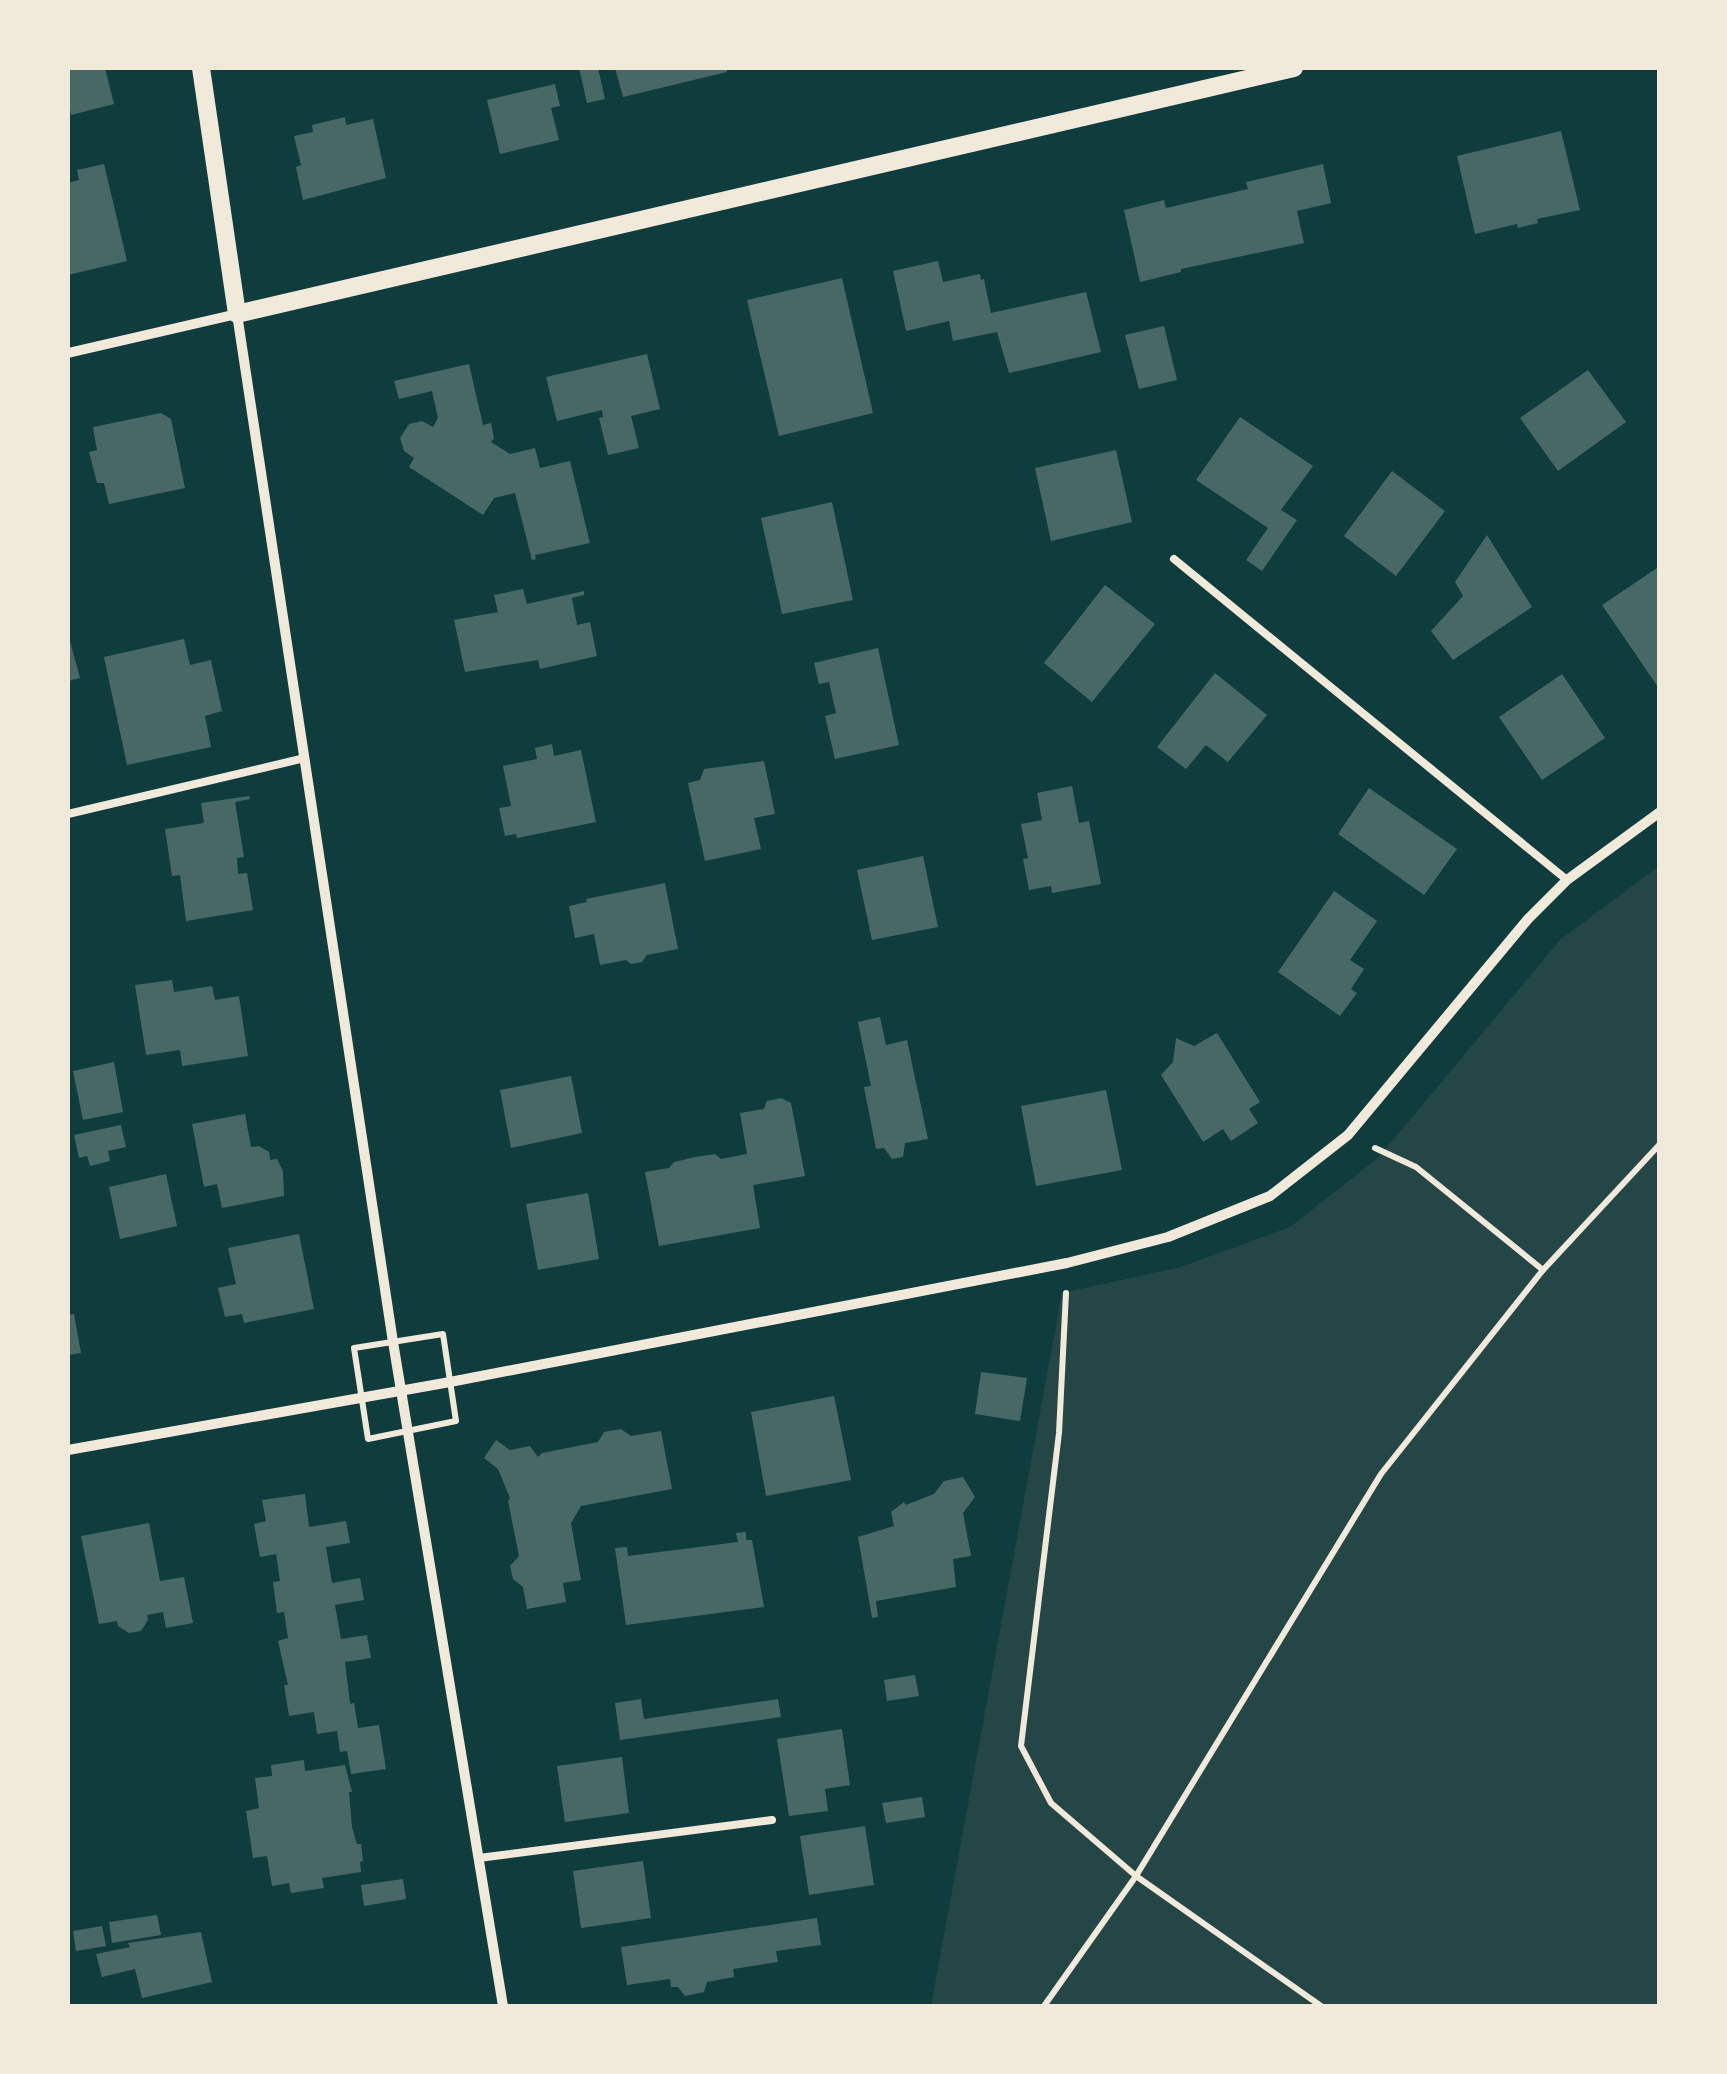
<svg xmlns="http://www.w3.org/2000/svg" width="1727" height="2074" font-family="Figtree,sans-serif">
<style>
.green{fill:#244646}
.building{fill:#486865}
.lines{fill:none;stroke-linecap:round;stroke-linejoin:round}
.path{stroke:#f1e9da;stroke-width:6}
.service{stroke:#f1e9da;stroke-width:8}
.minor{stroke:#f1e9da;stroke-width:10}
.tertiary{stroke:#f1e9da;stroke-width:18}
</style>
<rect width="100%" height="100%" fill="#0f3d3e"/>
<path class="green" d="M1659,866v1140h-728l131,-713 119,-26 109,-40 88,-69 182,-218z"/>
<g class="building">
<path d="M68,68h37l9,36 -43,11 -3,-16z"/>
<path d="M579,68h19l7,31 -18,4z"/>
<path d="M615,68h111l1,4 -104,25z"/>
<path d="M555,84l5,22 -9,2 8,32 -59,14 -13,-54z"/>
<path d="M345,117l1,8 27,-6 13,59 -83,22 -7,-33 5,-2 -7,-29 19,-4 -1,-7z"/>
<path d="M1561,131l19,79 -43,9 1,4 -20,5 -1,-4 -42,10 -18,-78z"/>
<path d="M104,164l23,97 -59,14v-92l11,-3 -2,-10z"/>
<path d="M1323,164l8,39 -34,8 7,32 -123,26v3l-41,10 -16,-72 40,-10 2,8 43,-10 39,-9 -2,-7z"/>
<path d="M938,261l5,21 37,-8 1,6 3,-1 7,34 95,-21 15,60 -92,21 -12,-41 -44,9 -4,-20 -43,10 -13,-60z"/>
<path d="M842,278l31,135 -94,23 -32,-136z"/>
<path d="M1164,326l13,54 -38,9 -14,-54z"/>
<path d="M647,354l13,55 -29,7 8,32 -31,7 -9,-37 4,-1 -1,-7 -45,11 -11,-44z"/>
<path d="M469,364l14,61 8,-2 3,15 -3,4 19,12 25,-6 5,20 30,-7 20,82 -55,12 1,4 -4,1 -17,-67 -21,5 -11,17 -74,-48 5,-9 -10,-7 -4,-13 9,-14 13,-3 11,6 5,-9 -6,-27 -33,8 -5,-18z"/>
<path d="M1588,370l38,52 -68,49 -38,-53z"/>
<path d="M161,413l10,6 14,69 -76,16 -5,-21h-7l-8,-31 8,-2 -4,-23z"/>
<path d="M1240,417l73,49 -32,44 16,10 -35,51 -16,-11 22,-32 -72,-48z"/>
<path d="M1116,450l16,72 -81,19 -16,-73z"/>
<path d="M1392,471l53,40 -49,65 -52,-40z"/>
<path d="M832,502l21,98 -71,14 -21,-96z"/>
<path d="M1487,535l45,72 -79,53 -22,-29 32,-35 -8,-14z"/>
<path d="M1660,566v124l-58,-85z"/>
<path d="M1105,585l50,39 -63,78 -48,-39z"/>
<path d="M523,589l4,15 57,-13v4l-12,3 5,27 13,-3 7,34 -57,13 -2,-9 -73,12 -11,-52 44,-8 -4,-17z"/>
<path d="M68,634l12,44 -12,3z"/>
<path d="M184,639l6,26 21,-5 11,51 -17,5 6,31 -84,18 -23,-108z"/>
<path d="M878,648l21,97 -64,14 -10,-43 11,-3 -7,-31 -10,2 -5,-21z"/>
<path d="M1215,673l52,42 -39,47 -22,-17 -20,24 -29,-22z"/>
<path d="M1562,674l43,64 -63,42 -43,-63z"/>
<path d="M552,744l2,12 27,-6 15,72 -79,16 -1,-4 -11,2 -6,-28 12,-2 -8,-40 34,-7 -2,-11z"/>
<path d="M764,761l11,53 -21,4 7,31 -56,12 -17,-78 12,-3 4,-11z"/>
<path d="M1072,786l7,37 10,-2 12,63 -49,9 -1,-7 -22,4 -6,-31 5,-1 -7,-34 21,-4 -5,-27z"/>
<path d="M1369,788l88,61 -33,46 -86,-61z"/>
<path d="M249,796l1,3 -15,3 9,55 -7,1 1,16 9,-1 6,37 -67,11 -6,-46 -8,1 -7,-47 39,-6 -3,-20z"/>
<path d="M923,856l15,71 -66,13 -15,-70z"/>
<path d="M665,883l13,66 -31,6 -5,7 -11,2 -5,-4 -26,5 -6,-31 -19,4 -6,-32 18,-4 -1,-3z"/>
<path d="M1334,891l43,30 -27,39 14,9 -13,20 6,4 -17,23 -62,-44z"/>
<path d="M172,980l2,12 38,-6 3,14 24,-4 9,60 -66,10 -2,-16 -34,5 -11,-70z"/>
<path d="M880,1017l6,28 21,-5 21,99 -23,4 -2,14 -11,2 -8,-11 -8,1 -12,-62 7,-1 -13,-64z"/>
<path d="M1217,1033l43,69 -11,7 9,14 -27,18 -8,-12 -20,13 -42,-67 12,-13 3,-24 18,8z"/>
<path d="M114,1062l9,50 -40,8 -10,-49z"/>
<path d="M571,1076l11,57 -71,15 -11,-58z"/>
<path d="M1106,1090l16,80 -86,16 -15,-80z"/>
<path d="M781,1098l10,5 14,73 -52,9 7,43 -101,18 -14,-74 24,-4 5,-6 21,-5 20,-3 6,5 26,-5 -7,-41 24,-4 3,-8z"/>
<path d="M245,1114l6,33 8,-1 10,6 1,8 7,-1 6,12 1,25 -62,12 -5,-24 -13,3 -12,-63z"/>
<path d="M121,1125l5,22 -18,4 2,10 -20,5 -3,-10 -8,2 -5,-23z"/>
<path d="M166,1174l11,52 -57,13 -11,-52z"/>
<path d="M588,1193l11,66 -61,11 -12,-66z"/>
<path d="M299,1234l15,75 -70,14 -2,-9 -17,3 -7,-29 18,-4 -8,-36z"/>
<path d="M74,1314l7,39 -13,2v-40z"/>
<path d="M981,1372l46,6 -7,43 -45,-7z"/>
<path d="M834,1396l17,84 -85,16 -15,-84z"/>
<path d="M621,1429l10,7 30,-5 11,58 -91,17 -10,17 10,57 -18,3 3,19 -39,7 -4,-22 -10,-8 -3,-13 9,-10 -11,-55 2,-3 -12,-29 -14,-11 12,-18 14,10 20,-4 8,11 4,-4 56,-11 6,-10z"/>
<path d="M963,1477l12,20 -12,16 8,43 -18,3 3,28 -80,14 2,16 -6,1 -14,-81 36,-11 -3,-14 13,-10 2,3 28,-11 10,-13z"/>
<path d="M305,1494l4,33 37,-6 4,22 -24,4 6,36 28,-5 4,22 -29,5 6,34 26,-4 4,23 -26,4 5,42 4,-1 4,25 21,-3 7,44 -35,5 -4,-23 -7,1 -3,-21 -20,3 -3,-22 -25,4 -5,-31h4l-10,-44 10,-3 -4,-26 -7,1 -4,-31 7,-1 -4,-27 -16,3 -6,-33 12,-3 -4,-21z"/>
<path d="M149,1523l11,58 24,-4 9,46 -27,5 -3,-16 -16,3 1,5 -7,11 -12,2 -11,-7 -1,-5 -18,3 -18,-88z"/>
<path d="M746,1532v8h6l12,67 -138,18 -11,-77 12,-1 1,9 110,-14 -2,-9z"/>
<path d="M915,1675l4,21 -32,5 -3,-21z"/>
<path d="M641,1699l3,20 134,-20 3,18 -161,23 -5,-37z"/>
<path d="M842,1729l8,56 -25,4 3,22 -39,5 -12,-77z"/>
<path d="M622,1757l7,56 -64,9 -8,-56z"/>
<path d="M304,1760l1,11 40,-6 7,27h-3l3,35 5,17h4l2,17 -3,1 1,10 -39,6 2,10 -33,5 -2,-10 -17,3 -5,-30 -14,2 -7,-47 13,-3 -4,-30 17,-2 -1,-11z"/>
<path d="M922,1797l3,20 -39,6 -4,-20z"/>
<path d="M865,1826l9,59 -65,10 -9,-59z"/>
<path d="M643,1861l8,57 -70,10 -8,-57z"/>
<path d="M403,1879l3,20 -42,7 -3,-21z"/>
<path d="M157,1915l4,20 -49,8 -3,-21z"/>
<path d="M817,1918l4,27 -45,6 2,11 -45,7 1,8 -27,5 -3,10 -19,4 -7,-9h-7l-1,-8 -43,6 -6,-38z"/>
<path d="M102,1926l4,20 -30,5 -3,-20z"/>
<path d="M201,1932l11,50 -70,16 -7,-29 -33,8 -6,-23 34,-7 -2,-4z"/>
</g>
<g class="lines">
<g class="path">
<path d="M1375,1148l41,19 127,103"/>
<path d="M1066,1293l-7,140 -38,313 30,57 85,73 185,130"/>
<path d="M443,1334l13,87 -88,18 -14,-91z"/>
<path d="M1044,2006l92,-130 245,-402 162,-204 117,-126"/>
</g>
<g class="service">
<path d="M1174,559l393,321"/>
<path d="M68,814l237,-56"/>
<path d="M479,1858l293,-38"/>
</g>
<g class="minor">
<path d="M68,353l169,-39 156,1028 110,664"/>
<path d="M68,1450l382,-68 617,-119 101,-26 102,-41 78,-61 180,-216 39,-39 93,-68"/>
</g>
<path class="tertiary" d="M201,68l36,246 1057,-246"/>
</g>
<rect width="1727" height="2074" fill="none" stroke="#f1e9da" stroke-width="140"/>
</svg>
